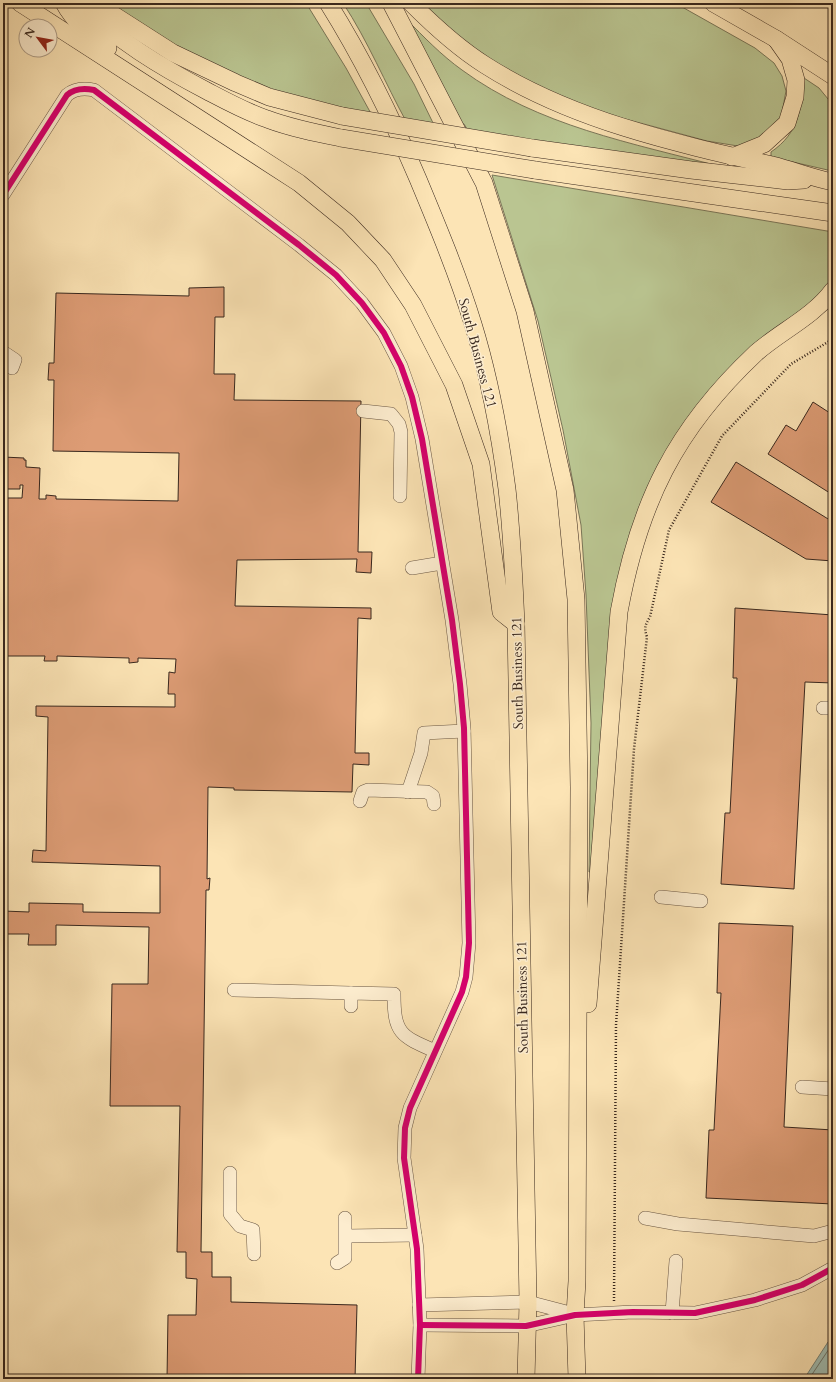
<svg xmlns="http://www.w3.org/2000/svg" width="836" height="1382" font-family="Cardo,serif">
<style>
.green{fill:#bac591;stroke:#7a7658}
.water{fill:#a0beb4;stroke:#778278}
.lines{fill:none;stroke-linecap:round;stroke-linejoin:round}
.shore{stroke:#6c7369;stroke-width:1}
.building{fill:#dd9c75;stroke:#39281e}
.minor-casing{stroke:#6a5744;stroke-width:14}
.major-casing{stroke:#39281e;stroke-width:18}
.path{stroke:#39281e;stroke-width:2.5;stroke-dasharray:1 2;stroke-linecap:butt}
.minor{stroke:#fdedcf;stroke-width:13}
.major{stroke:#fce4b5;stroke-width:17}
.major-bridge-casing{stroke:#39281e;stroke-width:18;stroke-linecap:butt}
.major-bridge{stroke:#fce4b5;stroke-width:17}
.cycleway-casing{stroke:#fdedcf;stroke-width:8}
.cycleway{stroke:#d6006c;stroke-width:6}
.labels{text-anchor:middle;stroke-width:3;stroke-linejoin:round;paint-order:stroke}
.street-label{font-size:14px;fill:#39281e;stroke:#fdedcf}
</style>
<rect width="100%" height="100%" fill="#fce4b5"/>
<filter id="stains"><feTurbulence type="fractalNoise" baseFrequency=".005" numOctaves="4"/><feColorMatrix values="0 0 0 0 .2 0 0 0 0 .09 0 0 0 0 .02 0 0 0 .5 -.17"/></filter>
<radialGradient id="worn" r=".72"><stop offset=".6" stop-color="#630" stop-opacity="0"/><stop offset="1" stop-color="#630" stop-opacity=".3"/></radialGradient>
<g class="green">
<path d="M105,3h201l40,65 28,51 -97,-22 -124,-62z"/>
<path d="M343,3h23l48,81 21,43 -28,-4c-22,-40 -39,-82 -64,-120z"/>
<path d="M419,3h256l80,45 19,15 8,13 4,15 -5,27 -14,17 -29,11 -31,-5 -115,-31 -66,-26 -48,-30z"/>
<path d="M406,19c18,18 35,36 56,51 76,56 170,73 260,97l-253,-35 -5,-8h-4z"/>
<path d="M804,78l15,10 14,17 -1,66 -61,-14v-5c28,-19 30,-43 33,-74z"/>
<path d="M492,175l341,57v44l-8,14 -84,70 -104,162 -41,350h-7l2,-149 -5,-128 -5,-70 -18,-95 -25,-109z"/>
</g>
<path class="water" d="M833,1338v41h-29l24,-37z"/>
<g class="lines">
<path class="shore" d="M809,1379l24,-36"/>
</g>
<g class="building">
<path d="M224,287v30h-9l-1,57h21l-1,26 127,1 -3,151h14l-1,21 -15,-1 1,-13 -120,1 -2,46 136,2v11l-13,-1 -3,135h14v12l-16,-1 -1,28 -118,-2v-2l-26,-1 -1,92 3,-1 -1,12h-3l-5,362h11v25h19v25l126,3 -2,74h-188l1,-64h28l1,-36 -11,-1v-26h-9l3,-146h-70l2,-122h36l1,-57 -93,-2v20h-28l1,-11h-26v-23l26,1v-9l54,1v8l77,1v-47l-128,-4 1,-12 13,1 2,-134 -12,-1v-10l139,1v-13h-7l1,-22 6,1 1,-14 -38,-1v4l-9,1v-5l-72,-2v5h-13l1,-5h-42v-158h19l1,-13h-3v4h-17v-32l21,1v2h2v7l14,1 -1,31h7v-4l10,1v3l122,2 1,-48 -126,-2 1,-71h-6l1,-17h5l2,-70 133,3v-8z"/>
<path d="M813,402l20,13v80l-65,-41 18,-29 10,6z"/>
<path d="M736,462l97,60v39l-27,-2 -95,-57z"/>
<path d="M735,608l98,7v68l-28,-1 -11,207 -73,-5 4,-71h5l7,-135h-4z"/>
<path d="M719,923l74,3 -9,201 49,3v74l-127,-6 3,-68h5l7,-137h-4z"/>
</g>
<g class="lines">
<g class="minor-casing">
<g id="minor">
<path d="M3,195l64,-100c8,-7 17,-7 27,-5l205,155 37,30 26,28 22,30 17,33 11,31 10,42 30,181 8,64 4,44 5,215 -3,34 -4,15 -52,116 -5,20 -1,30 13,91 3,76 -2,54"/>
<path d="M3,352l12,8 -3,8"/>
<path d="M363,411l28,3 8,10 2,8 -1,64"/>
<path d="M412,568l30,-5"/>
<path d="M823,708h10"/>
<path d="M408,792l13,-39 3,-20 40,-2"/>
<path d="M360,801l3,-9 5,-2 59,2 6,4 1,8"/>
<path d="M661,897l40,4"/>
<path d="M234,990l117,3"/>
<path d="M351,1006v-13l43,1c0,39 6,42 41,57"/>
<path d="M802,1087l31,2"/>
<path d="M230,1173v41l10,12 13,4 1,24"/>
<path d="M645,1218l33,6 136,12 19,-5"/>
<path d="M346,1236l69,-1"/>
<path d="M337,1263l8,-5v-40"/>
<path d="M419,1305l109,-3 46,12"/>
<path d="M672,1313l4,-52"/>
<path d="M420,1325l106,1 49,-11 58,-3 62,1 60,-13 47,-15 31,-17"/>
</g>
</g>
<g class="major-casing">
<g id="major">
<path d="M20,3l279,180 49,40 35,37 30,45 41,80 27,79 20,148 15,12"/>
<path d="M64,3c10,19 27,32 44,45"/>
<path d="M80,3c36,37 81,64 127,88 19,10 39,21 60,28 24,9 49,14 74,19"/>
<path d="M100,3l9,9 64,41 63,30 33,14 73,19"/>
<path d="M328,3c35,56 64,115 90,176 20,48 40,96 55,145 16,52 27,111 34,165 5,45 7,90 9,135l12,678 -2,77"/>
<path d="M391,3l93,180 41,128 40,179 11,109 3,188 -2,494 -2,34 2,64"/>
<path d="M411,3c22,22 47,45 74,62 86,55 189,78 287,100 21,5 40,13 61,17"/>
<path d="M713,3l63,36 57,37"/>
<path d="M532,148l159,22 97,11 16,-1"/>
<path d="M732,157l32,-13 23,-21 8,-26 1,-17 -6,-21 -14,-20"/>
<path d="M535,170l298,43"/>
<path d="M588,1004l31,-392c20,-109 56,-183 137,-259 25,-22 57,-36 77,-63"/>
</g>
</g>
<path class="path" d="M614,1301l2,-276 18,-276 13,-112c-3,-9 -2,-12 3,-20l19,-87 53,-94 69,-72 42,-25"/>
<use href="#minor" class="minor"/>
<use href="#major" class="major"/>
<g class="major-bridge-casing">
<g id="major-bridge">
<path d="M342,116l190,32"/>
<path d="M341,138l194,32"/>
</g>
</g>
<use href="#major-bridge" class="major-bridge"/>
<g class="cycleway-casing">
<g id="cycleway">
<path d="M3,195l64,-100c8,-7 17,-7 27,-5l205,155 37,30 26,28 22,30 17,33 11,31 10,42 30,181 8,64 4,44 5,215 -3,34 -4,15 -52,116 -5,20 -1,30 13,91 3,76 -2,54"/>
<path d="M420,1325l106,1 49,-11 58,-3 62,1 60,-13 47,-15 31,-17"/>
</g>
</g>
<use href="#cycleway" class="cycleway"/>
</g>
<g class="labels">
<g class="street-label">
<text transform="translate(478 353) rotate(75)" y="5">South Business 121</text>
<text transform="translate(517 673) rotate(-91)" y="5">South Business 121</text>
<text transform="translate(522 997) rotate(-91)" y="5">South Business 121</text>
</g>
</g>
<rect width="836" height="1382" fill="none" stroke="#fce4b5" stroke-width="16"/>
<rect x="4" y="4" width="828" height="1374" fill="none" stroke="#39281e" stroke-width="2"/>
<rect x="8" y="8" width="820" height="1366" fill="none" stroke="#39281e"/>
<g transform="translate(38 38) rotate(302)"><circle r="19" fill="#fdedcf" stroke="#af9e88"/>
<path d="M0-3L7 15L0 10L-7 15Z" fill="#8f2418"/>
<text y="-6" font-size="11" font-weight="bold" text-anchor="middle" fill="#39281e">N</text>
</g>
<rect width="100%" height="100%" filter="url(#stains)"/>
<rect width="100%" height="100%" fill="url(#worn)"/>
</svg>
